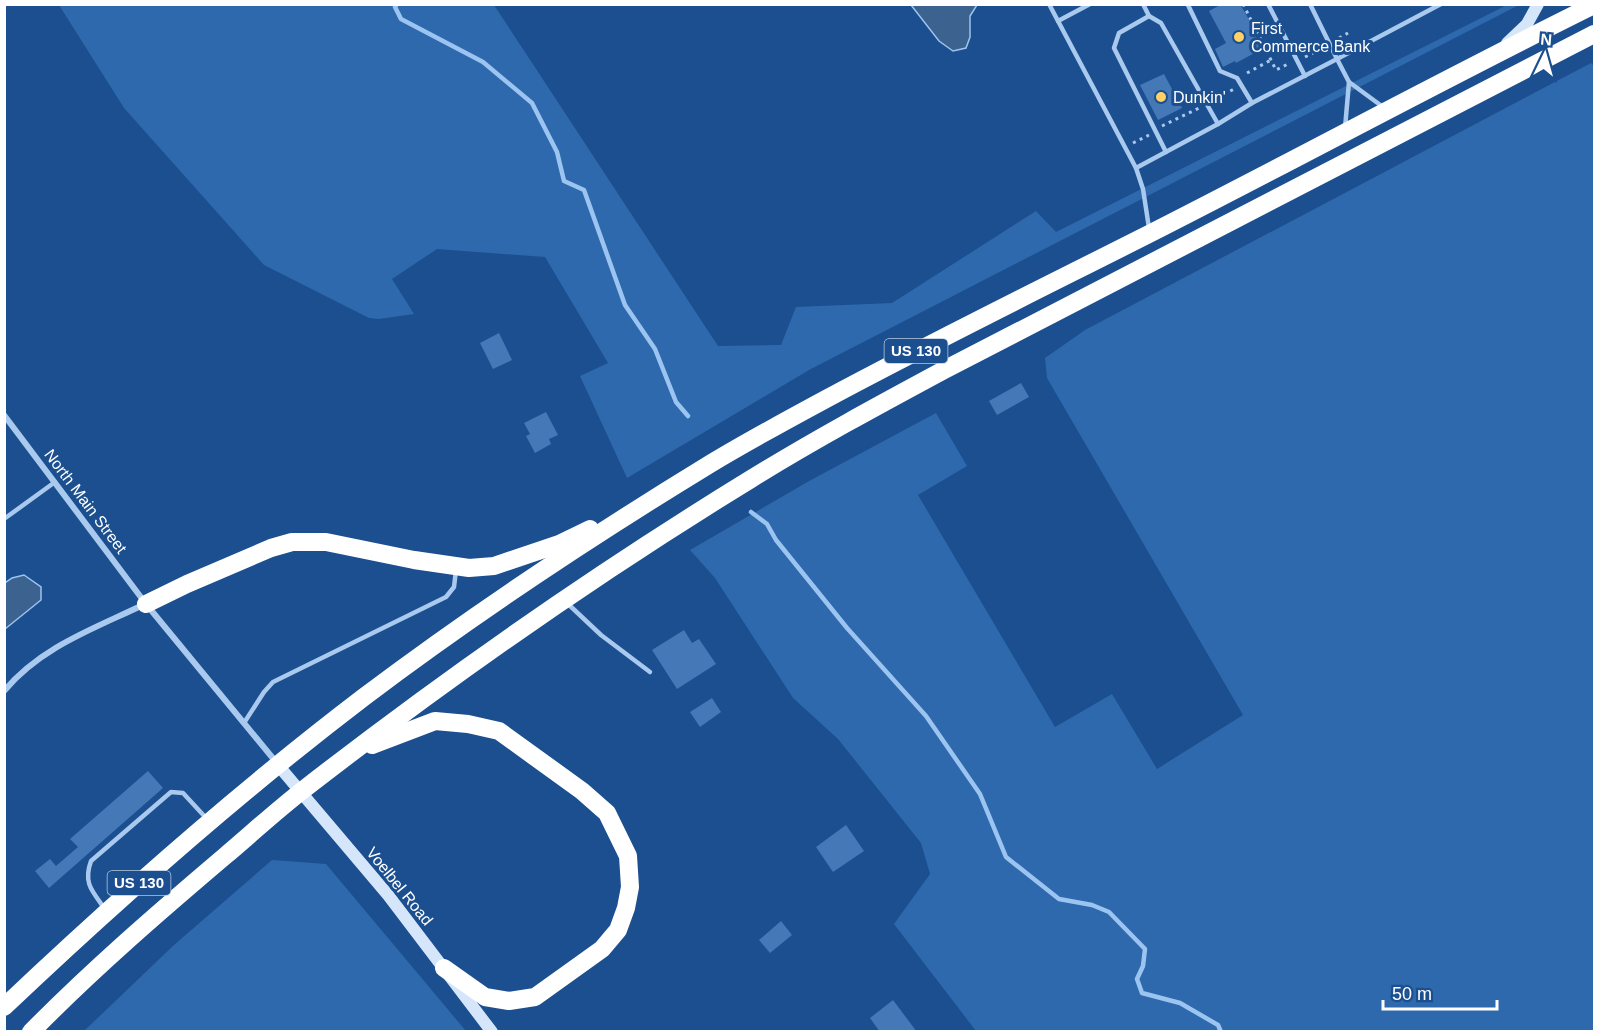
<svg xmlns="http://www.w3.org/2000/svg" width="1599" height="1036" font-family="Arial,sans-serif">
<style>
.green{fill:#2e69ad}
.water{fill:#3c6290;stroke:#9cc4f0;stroke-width:1.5}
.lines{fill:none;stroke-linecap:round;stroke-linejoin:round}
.stream{stroke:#9cc4f0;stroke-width:4.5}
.building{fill:#4478b7}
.path{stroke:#a9c9ee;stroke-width:3;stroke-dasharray:3 4.5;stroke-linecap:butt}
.lane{stroke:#a9c9ee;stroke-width:4.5}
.street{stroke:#a9c9ee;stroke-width:6}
.secondary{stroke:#d6e6fa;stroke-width:12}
.highway{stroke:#fff;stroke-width:18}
.poi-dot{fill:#ffd166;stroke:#1b4f8f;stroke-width:2}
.labels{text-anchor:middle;stroke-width:6;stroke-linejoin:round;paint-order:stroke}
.shield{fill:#1b4f8f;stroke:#bbcadd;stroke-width:1.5}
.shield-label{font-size:15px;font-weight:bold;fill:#fff}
.poi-label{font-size:16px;fill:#fff;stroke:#1b4f8f;text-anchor:start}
.street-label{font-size:16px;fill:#fff;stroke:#1b4f8f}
</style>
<rect width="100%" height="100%" fill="#1b4f8f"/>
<g class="green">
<path d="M59,5h435l224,341 63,-1 15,-38 96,-4 144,-92 20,21 451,-227h12l-710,365 -182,108 -47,-102 28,-13 -63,-106 -108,-8 -45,30 22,35 -35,5 -10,-1 -105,-53 -140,-157z"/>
<path d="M1591,63l3,3v965h-618l-82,-107 36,-50 -9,-31 -83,-104 -45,-41 -78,-120 -25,-28 121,-70 125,-67 31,53 -49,29 137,232 57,-33 45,75 86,-54 -196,-337 -2,-20 40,-28z"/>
<path d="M272,860l54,4 140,167h-382l90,-86z"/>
</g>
<g class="water">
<path d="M911,5h66l-7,11v21l-4,11 -13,3 -14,-10z"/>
<path d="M24,575l17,12v13l-36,29v-46l7,-5z"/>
</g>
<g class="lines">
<g class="stream">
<path d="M397,4l-2,3 6,12 82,43 49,41 25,49 7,29 20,9 41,115 30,44 21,53 12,14"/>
<path d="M751,512l16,12 9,16 71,88 79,88 54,78 26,63 53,42 33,6 17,7 36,37 -2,17 -6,13 5,14 38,10 38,22 3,7"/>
</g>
</g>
<g class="building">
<path d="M1222,4h18l15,26 -2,1 9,18 -26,14 -1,-2 -12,6 -8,-18 11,-6 -17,-32z"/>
<path d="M1164,74l18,34 -24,12 -18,-35z"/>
<path d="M499,333l13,27 -19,9 -13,-26z"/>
<path d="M1021,383l8,14 -32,18 -8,-14z"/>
<path d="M546,412l12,23 -9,4 2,5 -16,9 -9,-17 4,-2 -6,-11z"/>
<path d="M684,630l8,13 7,-4 17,25 -39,25 -25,-39z"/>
<path d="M712,698l9,14 -21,15 -10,-15z"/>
<path d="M148,771l15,17 -114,100 -14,-17 15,-12 6,7 22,-19 -8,-8z"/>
<path d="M846,825l18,26 -31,21 -17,-25z"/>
<path d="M781,921l11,14 -22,18 -11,-13z"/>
<path d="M893,1000l24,32h-37l-10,-14z"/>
</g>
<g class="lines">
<g class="path">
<path d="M1243,4l33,66 12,-6"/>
<path d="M1339,38l9,-5"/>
<path d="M1305,57l16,-8"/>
<path d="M1247,73l24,-13"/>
<path d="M1217,98l17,-9"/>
<path d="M1162,126l37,-18"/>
<path d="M1133,143l16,-8"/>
</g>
<g class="lane">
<path d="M1049,4l9,17"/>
<path d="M1090,4l-32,17 78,147 7,21 6,39"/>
<path d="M1143,4l6,12 12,7 57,101"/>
<path d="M1190,4l-2,1 32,66 17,7 15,25"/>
<path d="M1268,4l37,72"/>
<path d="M1149,16l-30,17 -5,15 52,104"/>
<path d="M1383,107l-34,-25 -12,-23 104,-55"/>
<path d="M1345,128l4,-46"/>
<path d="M1136,168l82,-44 34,-21 85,-44 -27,-55"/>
<path d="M4,519l51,-37"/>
<path d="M567,603l34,32 49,37"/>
<path d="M244,723l20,-31 9,-10 173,-85 8,-10 2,-17"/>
<path d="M105,909c-13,-18 -22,-26 -14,-48l80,-69 12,1 24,26"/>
</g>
<g class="street">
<path d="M4,415l142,189 130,158"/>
<path d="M4,691c37,-44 89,-62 139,-86"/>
</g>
<g class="secondary">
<path d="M1507,43l20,-19 11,-20"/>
<path d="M278,765l110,130 104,137"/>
</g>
<g class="highway">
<path d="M146,604l41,-20 84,-36 21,-6h34l88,18 55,8 25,-2 65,-22 31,-15"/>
<path d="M372,745l63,-24 33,3 31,7 83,60 25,22 21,43 2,31 -4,21 -8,22 -16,19 -67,48 -26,4 -24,-4 -41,-29"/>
<path d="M4,1007c115,-109 234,-214 360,-310 110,-83 228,-161 346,-233 38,-23 77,-44 116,-65 106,-57 214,-110 321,-164 150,-76 297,-156 447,-230"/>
<path d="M31,1032c62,-63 128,-120 194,-176 26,-22 51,-45 78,-66 144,-112 293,-216 448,-311 63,-39 128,-74 193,-109l650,-336"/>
</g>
</g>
<g class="poi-dot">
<circle cx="1239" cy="37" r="6"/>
<circle cx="1161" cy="97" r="6"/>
</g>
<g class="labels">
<g class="shield">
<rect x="884.5" y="339" width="63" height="24" rx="4.5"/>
<rect x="107.5" y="871" width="63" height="24" rx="4.5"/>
</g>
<g class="shield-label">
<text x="916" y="356">US 130</text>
<text x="139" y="888">US 130</text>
</g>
<g class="poi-label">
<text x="1251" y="34">First<tspan x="1251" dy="18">Commerce Bank</tspan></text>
<text x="1173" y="103">Dunkin'</text>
</g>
<g class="street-label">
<text transform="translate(86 501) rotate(53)" y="6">North Main Street</text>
<text transform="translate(400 886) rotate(51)" y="6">Voelbel Road</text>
</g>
</g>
<rect width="1599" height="1036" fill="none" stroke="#ffffff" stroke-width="12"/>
<g transform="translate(1545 54) rotate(5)" stroke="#1b4f8f" stroke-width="4.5" paint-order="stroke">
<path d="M0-4.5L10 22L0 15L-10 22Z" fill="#ffffff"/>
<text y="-9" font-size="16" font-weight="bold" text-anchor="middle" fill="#ffffff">N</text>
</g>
<path d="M1383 1000v9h114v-9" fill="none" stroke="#ffffff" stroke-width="3"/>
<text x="1392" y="1000" font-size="18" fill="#ffffff" stroke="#1b4f8f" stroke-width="4.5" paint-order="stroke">50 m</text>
</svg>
